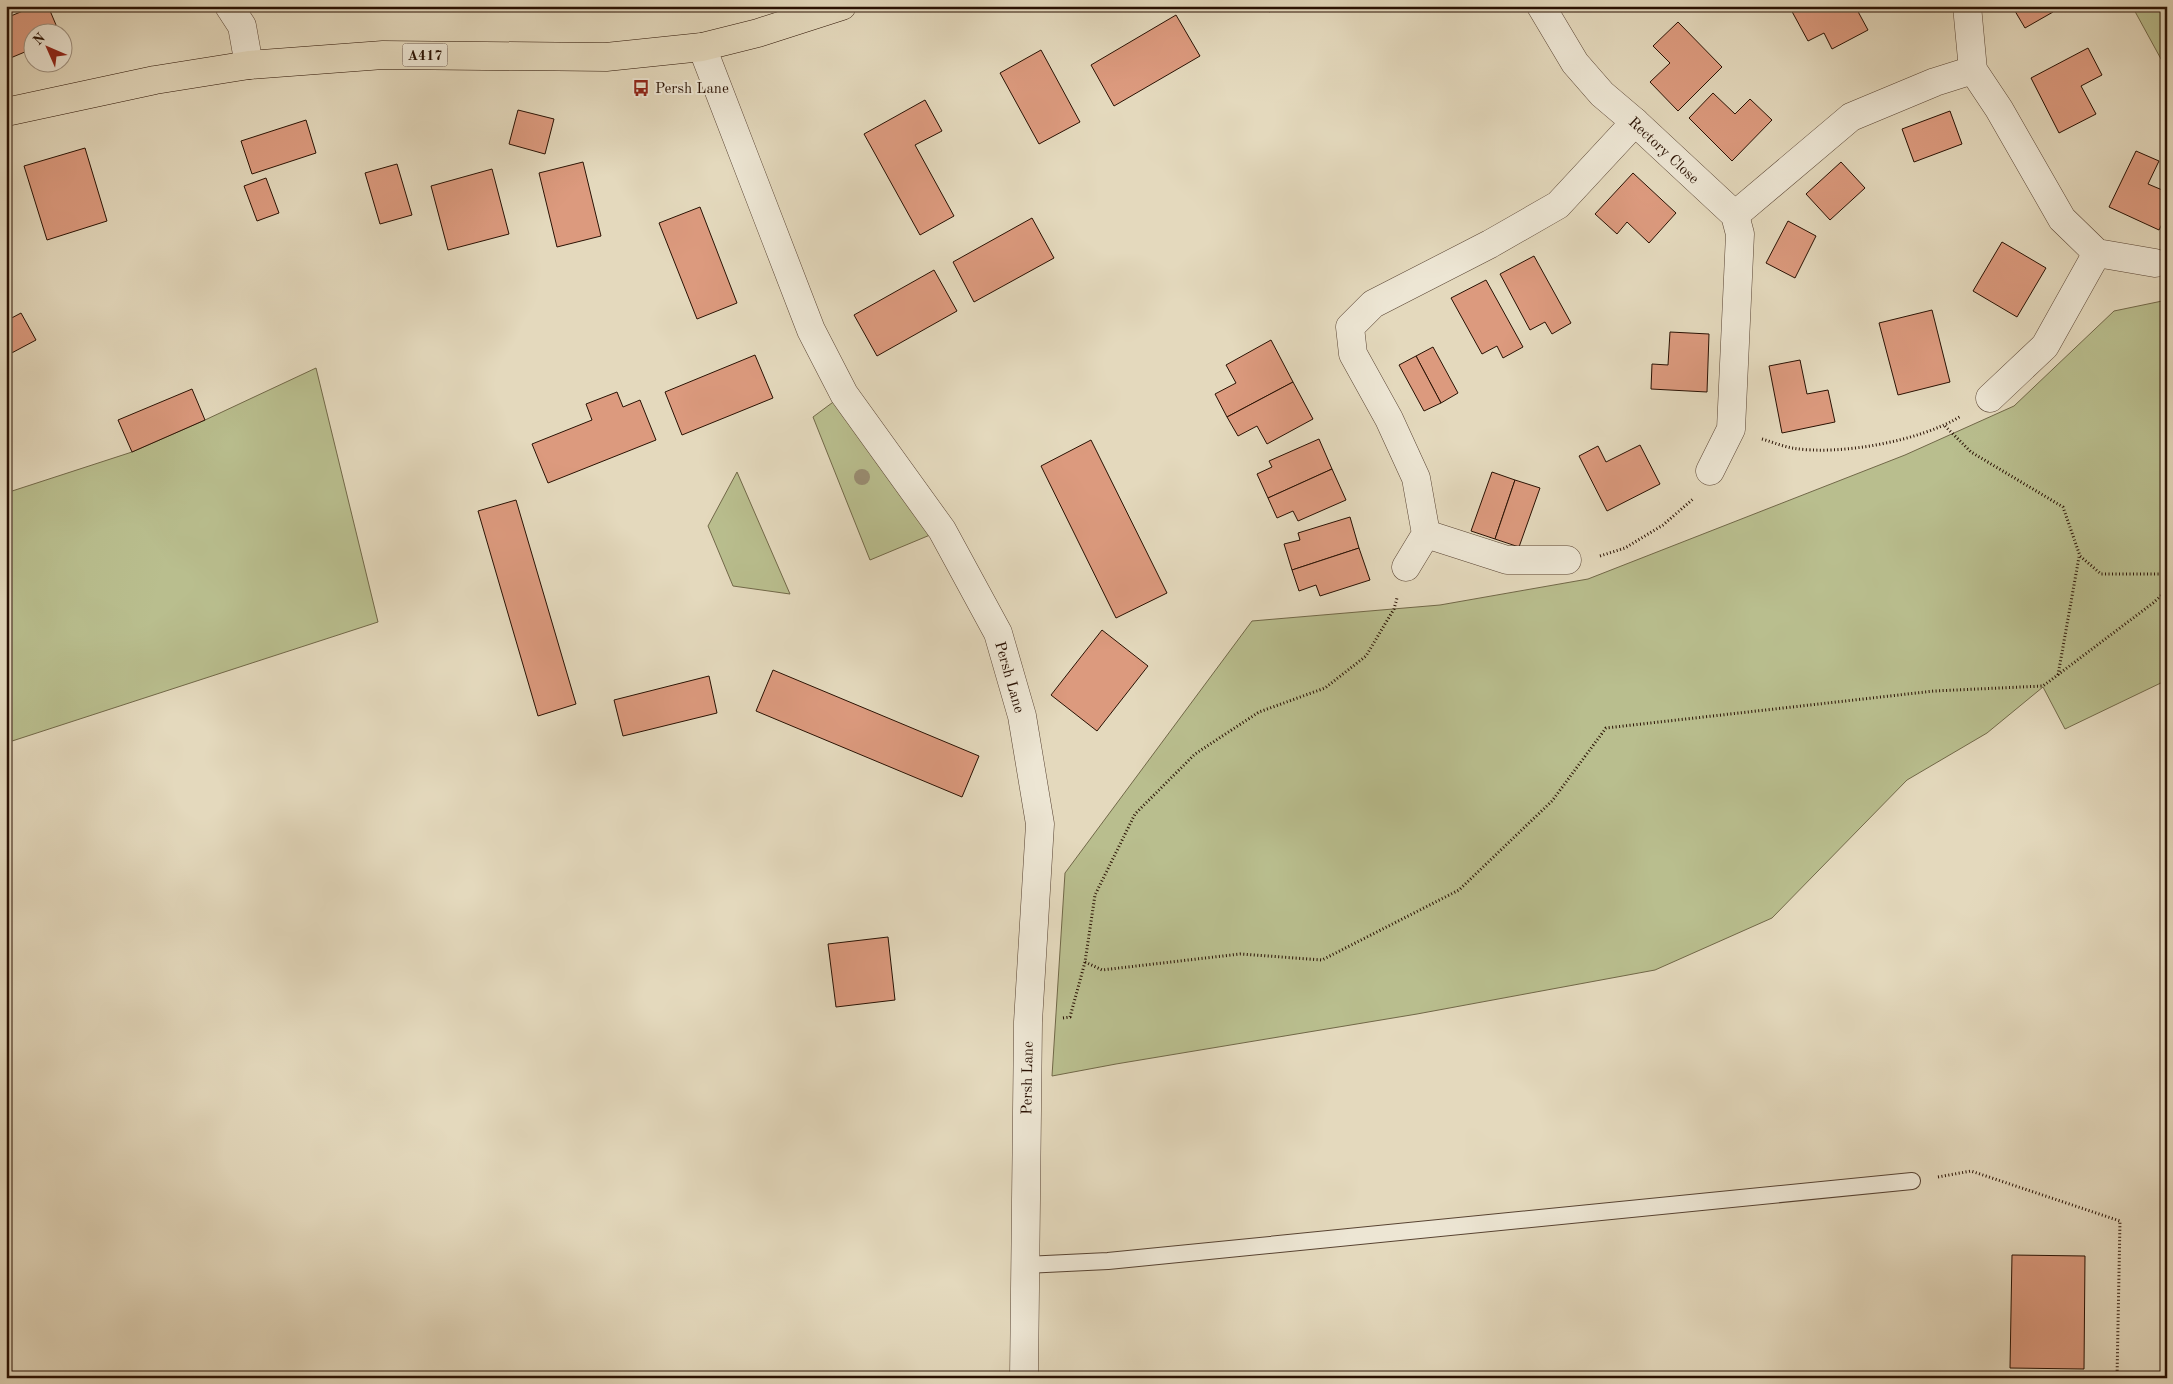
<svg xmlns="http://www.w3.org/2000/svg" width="2173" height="1384" font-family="'Old Standard TT',serif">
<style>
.green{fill:#b9be8e;stroke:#716848}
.building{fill:#dc9a7e;stroke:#291103}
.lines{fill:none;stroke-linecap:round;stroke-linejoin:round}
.service-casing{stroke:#584332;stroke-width:18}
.minor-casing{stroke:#584332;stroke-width:29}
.trunk-casing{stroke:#291103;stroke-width:29}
.path{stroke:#291103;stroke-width:3;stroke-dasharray:1 2.5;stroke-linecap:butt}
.service{stroke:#ede6d4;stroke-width:16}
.minor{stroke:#ede6d4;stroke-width:28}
.trunk{stroke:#e4d9bd;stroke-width:28}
.tree{fill:#998d72}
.labels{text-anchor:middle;stroke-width:4;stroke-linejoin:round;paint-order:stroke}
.shield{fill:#ede6d4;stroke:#645142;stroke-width:1}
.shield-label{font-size:14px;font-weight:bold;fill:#291103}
.poi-label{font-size:15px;fill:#291103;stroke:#ede6d4;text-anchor:start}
.street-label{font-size:15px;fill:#291103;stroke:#ede6d4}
</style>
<rect width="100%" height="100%" fill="#e4d9bd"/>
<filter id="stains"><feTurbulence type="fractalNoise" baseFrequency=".004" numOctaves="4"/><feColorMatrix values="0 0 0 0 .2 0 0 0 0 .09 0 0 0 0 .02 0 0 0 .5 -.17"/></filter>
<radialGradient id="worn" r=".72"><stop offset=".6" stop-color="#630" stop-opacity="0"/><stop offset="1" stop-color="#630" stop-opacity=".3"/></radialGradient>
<g class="green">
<path d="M2132,6h35v64z"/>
<path d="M2167,300v380l-102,49 -22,-42 -56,46 -80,47 -135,138 -117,52 -238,44 -301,50 -64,12 13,-203 187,-252 188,-16 148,-26 317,-124 109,-49 100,-95z"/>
<path d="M316,368l62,254 -372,121v-250l126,-41 73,-32z"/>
<path d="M844,394l98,136 -72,30 -57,-143z"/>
<path d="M737,472l53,122 -57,-8 -25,-60z"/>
</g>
<g class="building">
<path d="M35,6h13l11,26h-27v17l-24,10 -2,-5v-36z"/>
<path d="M1266,6h13l-10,6z"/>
<path d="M1789,6h66l13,24 -36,19 -8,-16 -16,8z"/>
<path d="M1898,6h11l-9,5z"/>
<path d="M2012,6h38l3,6 -28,16z"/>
<path d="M1176,15l24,41 -86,50 -23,-41z"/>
<path d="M1678,22l44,45 -44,44 -28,-29 20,-19 -17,-17z"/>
<path d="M2088,48l14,27 -21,11 15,28 -37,19 -28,-55z"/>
<path d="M1041,50l39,72 -41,22 -39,-71z"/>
<path d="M1713,93l22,21 15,-15 22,21 -40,41 -43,-43z"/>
<path d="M925,100l17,31 -27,14 39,71 -34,19 -56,-101z"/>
<path d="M518,110l36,9 -9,35 -36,-10z"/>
<path d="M1950,111l12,33 -48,18 -12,-33z"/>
<path d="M306,120l10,33 -64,21 -11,-33z"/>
<path d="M85,148l22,73 -60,19 -23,-74z"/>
<path d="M2136,151l23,10 -11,23 19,8v22l-8,16 -50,-23z"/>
<path d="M583,162l18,74 -44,11 -18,-74z"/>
<path d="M1841,162l24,26 -35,32 -24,-26z"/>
<path d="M397,164l15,51 -32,9 -15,-51z"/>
<path d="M492,169l17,65 -61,16 -17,-64z"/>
<path d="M1633,173l43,40 -27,30 -22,-21 -10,12 -22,-20z"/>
<path d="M266,178l13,35 -22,8 -13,-35z"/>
<path d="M700,207l37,96 -40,16 -38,-96z"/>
<path d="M1032,218l22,40 -80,44 -21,-40z"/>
<path d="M1788,221l28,15 -21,42 -29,-15z"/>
<path d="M2002,242l44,26 -29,49 -44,-26z"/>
<path d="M1534,256l37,67 -19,11 -7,-12 -15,8 -30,-56z"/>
<path d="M934,270l23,41 -80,45 -23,-41z"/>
<path d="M1486,280l37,67 -20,11 -6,-12 -15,8 -31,-56z"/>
<path d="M1932,310l18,72 -52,13 -19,-72z"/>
<path d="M21,313l15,27 -30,16v-35z"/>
<path d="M1670,332l39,2 -2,58 -56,-3 1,-25 16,1z"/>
<path d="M1271,340l22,42 -66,35 -12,-23 21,-11 -10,-18z"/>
<path d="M1433,347l25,46 -17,10 -25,-47z"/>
<path d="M755,355l18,43 -91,37 -17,-43z"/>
<path d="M1416,356l25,47 -17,8 -25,-46z"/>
<path d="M1800,360l7,34 21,-4 7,32 -53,11 -13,-67z"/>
<path d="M1293,382l20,37 -46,25 -10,-18 -19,10 -11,-19z"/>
<path d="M192,389l13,31 -73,32 -14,-32z"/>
<path d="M617,392l6,15 17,-7 16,40 -108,43 -16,-39 60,-24 -6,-16z"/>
<path d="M1319,439l13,30 -64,29 -11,-24 15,-7 -3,-6z"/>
<path d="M1091,440l76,153 -51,25 -75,-152z"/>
<path d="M1640,445l20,39 -53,27 -28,-55 19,-10 8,16z"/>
<path d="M1332,469l14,31 -48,21 -5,-10 -16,7 -9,-20z"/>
<path d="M1492,472l23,8 -20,59 -24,-8z"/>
<path d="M1515,480l25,8 -21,59 -24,-8z"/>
<path d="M516,500l60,204 -38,12 -60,-205z"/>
<path d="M1350,517l9,31 -67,22 -8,-26 16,-4 -2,-7z"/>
<path d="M1359,548l11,32 -50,16 -4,-11 -17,6 -7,-21z"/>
<path d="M1102,630l46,36 -51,65 -46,-36z"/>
<path d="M773,670l206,86 -17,41 -206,-86z"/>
<path d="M709,676l8,37 -94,23 -9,-36z"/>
<path d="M888,937l7,63 -59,7 -8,-63z"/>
<path d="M2012,1255l73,1 -1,113 -74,-1z"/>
</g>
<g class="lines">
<g class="service-casing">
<path id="service" d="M1025,1265l83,-4 804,-80"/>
</g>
<g class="minor-casing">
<g id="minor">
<path d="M229,6l13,20 7,39"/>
<path d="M1541,6l34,57 27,31 33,28 100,93 5,19 -9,195 -21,42"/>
<path d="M1967,6l6,64 26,39 63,110 35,34 58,10"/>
<path d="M702,47l109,283 33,64 98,136 56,103 24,83 18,108 -12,198 -4,356"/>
<path d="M1735,215l116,-98 84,-35 38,-12"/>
<path d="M1990,398l55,-52 52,-93"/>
<path d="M1426,534l81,26h60"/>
<path d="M1406,567l20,-33 -10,-56 -27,-59 -36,-65 -3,-27 23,-23 117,-60 68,-39 77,-83"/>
</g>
</g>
<g class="trunk-casing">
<path id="trunk" d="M6,112l149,-32 94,-15 134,-10 223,2 96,-10 56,-14 84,-27"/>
</g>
<g class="path">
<path d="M1945,426l26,26 92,55 17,49 21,18h66"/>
<path d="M1762,439c10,3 20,7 30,9 47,8 129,-7 169,-32"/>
<path d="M1600,556l25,-8 38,-23 30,-26"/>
<path d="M2058,675l21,-118"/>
<path d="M1085,962l17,8 138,-16 82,6 137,-70 93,-89 54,-73 328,-37 109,-5 110,-83 14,-13"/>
<path d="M1063,1018l7,-1 15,-55 10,-67 40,-81 60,-60 64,-42 66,-24 41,-32 28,-47 3,-11"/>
<path d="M1938,1177l33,-6 149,50 -3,157"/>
</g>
<use href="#service" class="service"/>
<use href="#minor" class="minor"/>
<use href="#trunk" class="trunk"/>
</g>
<circle class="tree" cx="862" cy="477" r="8"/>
<defs>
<g id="bus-bare" transform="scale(1.35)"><path d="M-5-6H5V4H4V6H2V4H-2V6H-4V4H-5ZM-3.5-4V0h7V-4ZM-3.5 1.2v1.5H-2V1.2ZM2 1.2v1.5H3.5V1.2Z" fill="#8f2418" stroke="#ede6d4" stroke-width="2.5" paint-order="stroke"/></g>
</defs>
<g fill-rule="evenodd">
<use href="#bus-bare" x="641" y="88"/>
</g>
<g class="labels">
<rect class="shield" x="402.5" y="43.5" width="45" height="23" rx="4"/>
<g class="shield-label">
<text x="425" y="60">A417</text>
</g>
<g class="poi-label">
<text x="655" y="93">Persh Lane</text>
</g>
<g class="street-label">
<text transform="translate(1664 150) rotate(43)" y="5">Rectory Close</text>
<text transform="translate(1010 677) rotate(74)" y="5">Persh Lane</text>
<text transform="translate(1027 1078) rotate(-89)" y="5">Persh Lane</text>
</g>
</g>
<rect width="2173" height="1384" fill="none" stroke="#e4d9bd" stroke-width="25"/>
<rect x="8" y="8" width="2158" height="1369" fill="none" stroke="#291103" stroke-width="2.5"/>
<rect x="12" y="12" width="2148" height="1359" fill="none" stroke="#291103"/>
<g transform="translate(48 48) rotate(315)"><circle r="24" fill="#ede6d4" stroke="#9f9180"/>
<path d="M0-4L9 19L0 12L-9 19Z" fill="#8f2418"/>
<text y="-8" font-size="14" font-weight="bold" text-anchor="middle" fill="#291103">N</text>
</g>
<rect width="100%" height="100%" filter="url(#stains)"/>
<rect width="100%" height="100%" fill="url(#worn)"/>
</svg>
